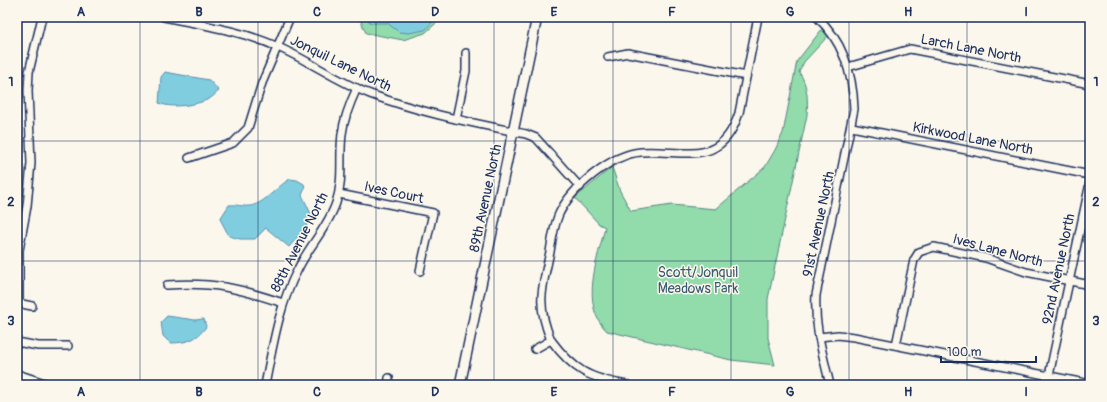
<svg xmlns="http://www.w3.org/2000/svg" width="1107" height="402" font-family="Pangolin,sans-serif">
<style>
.green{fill:#92dbab;stroke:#568584}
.water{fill:#81cde0;stroke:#588eac}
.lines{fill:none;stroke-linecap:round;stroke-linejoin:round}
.street-casing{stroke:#1b2f5e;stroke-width:10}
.secondary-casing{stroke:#1b2f5e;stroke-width:12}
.street{stroke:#fbf7ec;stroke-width:7}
.secondary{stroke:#fbf7ec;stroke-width:9}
.grid{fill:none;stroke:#1b2f5e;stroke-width:1;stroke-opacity:0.55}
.labels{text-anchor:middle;stroke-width:3;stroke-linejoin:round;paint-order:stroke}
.street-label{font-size:14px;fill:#1b2f5e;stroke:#fbf7ec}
.park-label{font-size:14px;fill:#395a71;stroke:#fbf7ec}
.neatline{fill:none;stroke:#1b2f5e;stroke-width:1.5}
.grid-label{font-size:13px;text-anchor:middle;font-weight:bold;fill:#1b2f5e}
</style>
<rect width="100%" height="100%" fill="#fbf7ec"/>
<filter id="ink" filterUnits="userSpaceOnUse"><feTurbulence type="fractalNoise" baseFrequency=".025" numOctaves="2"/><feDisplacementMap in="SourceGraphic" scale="8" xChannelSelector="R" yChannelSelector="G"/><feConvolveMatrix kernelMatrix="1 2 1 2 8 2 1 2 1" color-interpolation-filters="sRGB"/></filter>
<g filter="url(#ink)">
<g class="green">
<path d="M359,17h84l-18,16 -22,7 -37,-7z"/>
<path d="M822,29l6,7 -24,26 -5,10c9,13 9,28 8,43l-39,184v39l7,27 -44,-5 -124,-29c-28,-26 -9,-73 -2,-104l-6,-3 -24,-26 37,-31 8,24 11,20 41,-6 44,4 49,-42 10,-17 8,-17 14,-72z"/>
</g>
<g class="water">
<path d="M367,17h72l-3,1 -11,12 -16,3 -10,-1 -12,-9h-17z"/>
<path d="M165,72l44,8 10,11c-3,2 -6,6 -10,8 -12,6 -38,10 -50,4l2,-26z"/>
<path d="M290,179l7,1 7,4 1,4 -3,7 10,21 -8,14 -15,17 -23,-19 -11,11h-15l-11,-3 -9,-17 9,-14c9,-1 16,3 25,0 11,-3 25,-20 36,-26z"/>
<path d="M167,316l28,4 9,-1 2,8c-10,13 -19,16 -36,16l-7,-7 -2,-14z"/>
</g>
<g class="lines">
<g class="street-casing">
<g id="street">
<path d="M164,17c38,8 79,14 114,30 32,14 60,35 92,47 51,19 104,29 156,40l10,4 44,49"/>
<path d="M817,17c26,24 36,58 37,92l-38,186c-2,31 7,60 14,90"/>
<path d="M608,57l20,-4 118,23"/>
<path d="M848,67l62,-18 180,35"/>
<path d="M456,119l10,-48v-18"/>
<path d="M852,127l238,48"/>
<path d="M189,158l44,-15 15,-15 14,-45 28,-66"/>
<path d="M339,194l94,19 -13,58"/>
<path d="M167,285c48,-3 71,3 116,18"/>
<path d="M17,303l15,3"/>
<path d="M19,303v-53l8,-44 4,-43 -3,-72 1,-19 13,-55"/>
<path d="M819,337l19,-2 16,2 236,47"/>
<path d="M551,340c23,31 38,38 76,45"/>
<path d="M17,342l21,4h30"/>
<path d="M896,345l18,-85 5,-8 15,-5 52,11 40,14 64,13"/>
<path d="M535,349l16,-9c-15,-35 -9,-52 -1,-88 2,-13 4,-27 9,-38 12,-26 53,-60 82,-62 43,-3 80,17 98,-39l19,-96"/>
<path d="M265,385c8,-40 14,-80 33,-116 11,-23 30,-42 38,-66 8,-24 3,-45 6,-69 2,-16 8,-31 15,-46"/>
<path d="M388,385l1,-7"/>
<path d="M1047,385l43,-202"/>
</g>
</g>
<g class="secondary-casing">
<g id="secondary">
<path d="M17,375l30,10"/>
<path d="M460,385l77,-368"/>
</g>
</g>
<use href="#street" class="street"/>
<use href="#secondary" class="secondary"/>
</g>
</g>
<path class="grid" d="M140,17v368M258,17v368M376,17v368M494,17v368M613,17v368M731,17v368M849,17v368M967,17v368M17,141h1073M17,261h1073"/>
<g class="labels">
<g class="street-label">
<text transform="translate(971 48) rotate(11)" y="5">Larch Lane North</text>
<text transform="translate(341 63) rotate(26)" y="5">Jonquil Lane North</text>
<text transform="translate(973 138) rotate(11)" y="5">Kirkwood Lane North</text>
<text transform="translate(394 192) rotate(12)" y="5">Ives Court</text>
<text transform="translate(485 198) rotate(-78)" y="5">89th Avenue North</text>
<text transform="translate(818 224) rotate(-78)" y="5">91st Avenue North</text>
<text transform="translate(299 242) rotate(-63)" y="5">88th Avenue North</text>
<text transform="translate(998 250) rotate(15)" y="5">Ives Lane North</text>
<text transform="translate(1058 269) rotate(-78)" y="5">92nd Avenue North</text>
</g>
<g class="park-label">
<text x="698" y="277">Scott/Jonquil<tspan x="698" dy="16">Meadows Park</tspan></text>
</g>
</g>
<rect width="1107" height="402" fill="none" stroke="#fbf7ec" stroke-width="44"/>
<path d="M941 356v6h95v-6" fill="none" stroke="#1b2f5e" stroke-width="2"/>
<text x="947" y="356" font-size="12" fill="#1b2f5e" stroke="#fbf7ec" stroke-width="3" paint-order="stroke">100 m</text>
<rect x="22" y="22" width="1063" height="358" class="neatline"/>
<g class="grid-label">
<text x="81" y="16">A</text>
<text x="199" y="16">B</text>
<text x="317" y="16">C</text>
<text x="435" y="16">D</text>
<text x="554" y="16">E</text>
<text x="672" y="16">F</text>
<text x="790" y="16">G</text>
<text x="908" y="16">H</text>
<text x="1026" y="16">I</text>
<text x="11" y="86">1</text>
<text x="1096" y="86">1</text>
<text x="11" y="206">2</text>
<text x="1096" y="206">2</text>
<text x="11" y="325">3</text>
<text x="1096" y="325">3</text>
<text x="81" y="396">A</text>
<text x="199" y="396">B</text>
<text x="317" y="396">C</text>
<text x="435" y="396">D</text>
<text x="554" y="396">E</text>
<text x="672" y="396">F</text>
<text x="790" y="396">G</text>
<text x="908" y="396">H</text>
<text x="1026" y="396">I</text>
</g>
</svg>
